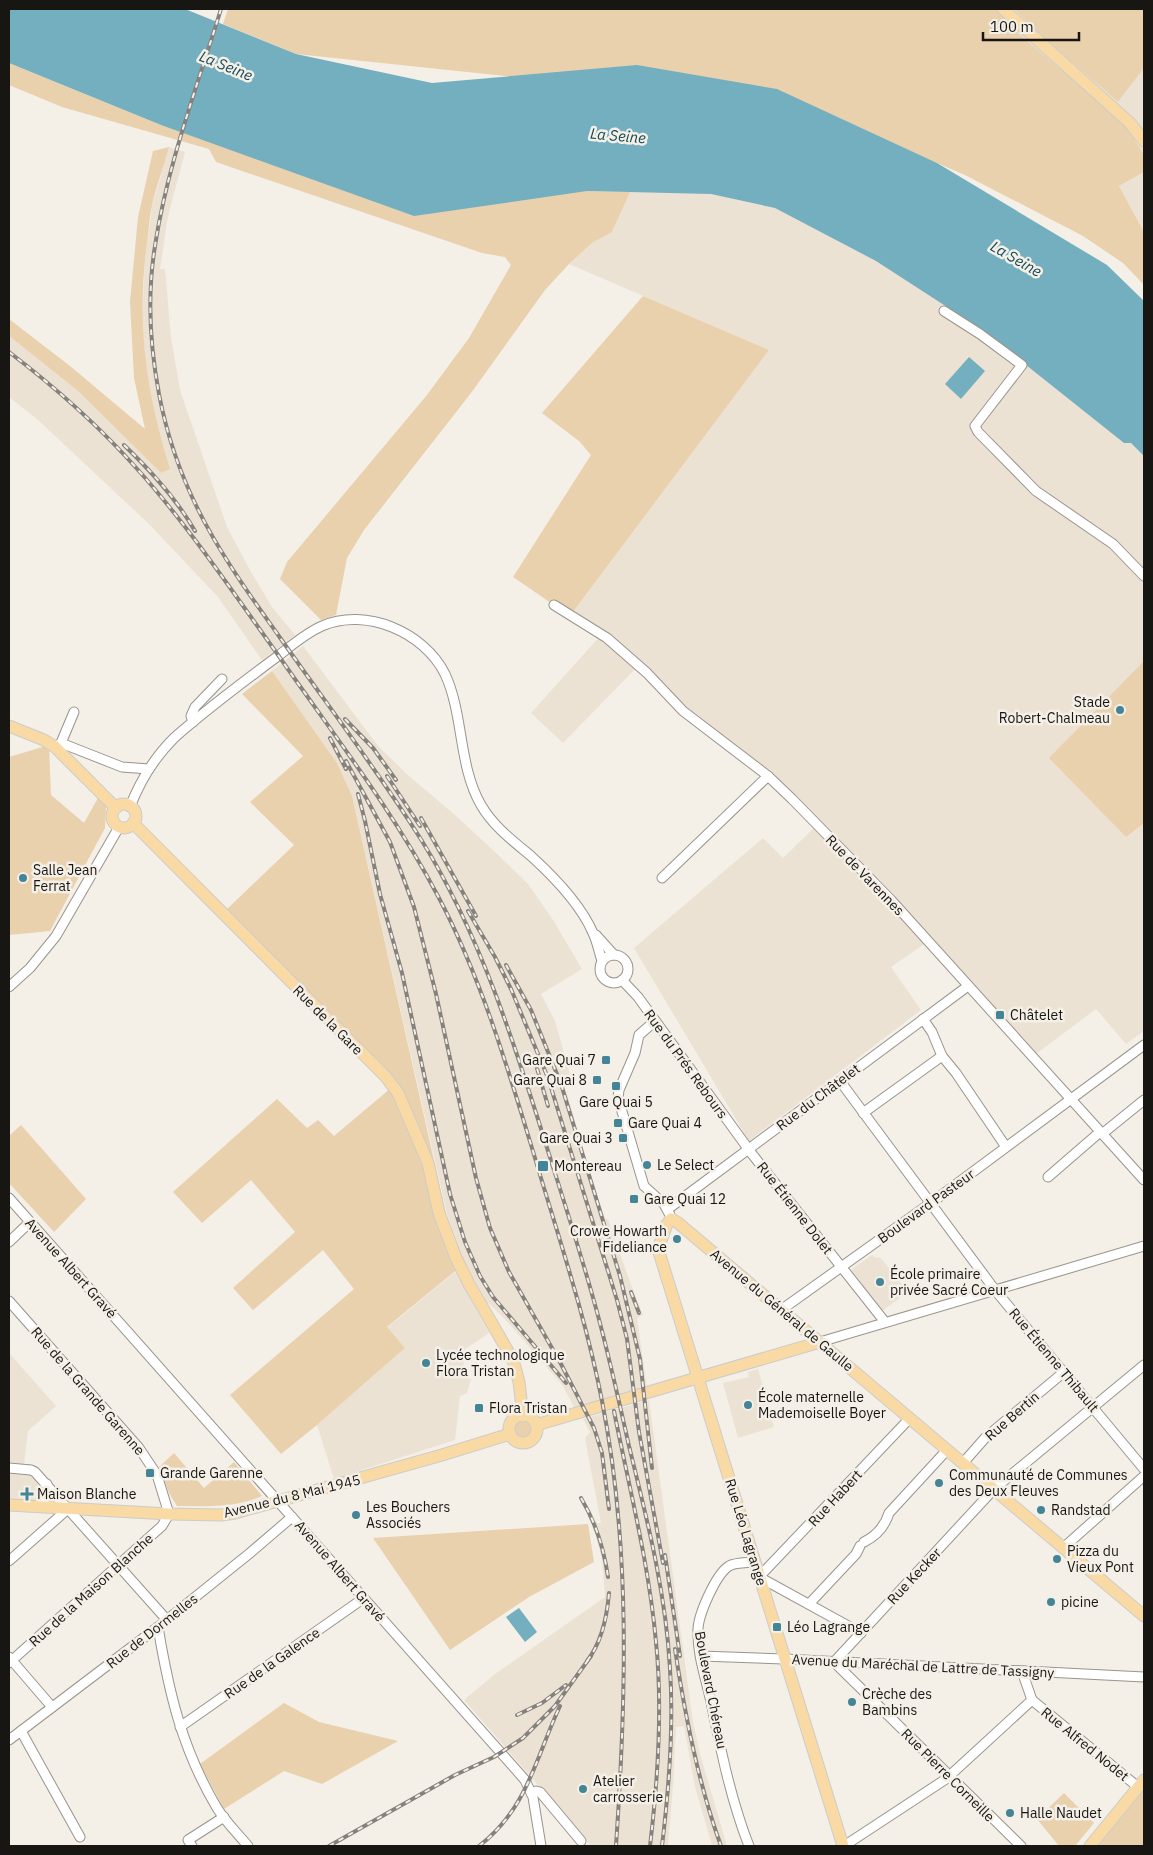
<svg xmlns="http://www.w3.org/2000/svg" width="1153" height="1855" font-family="'IBM Plex Sans',sans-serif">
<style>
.built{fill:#ece2d4}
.green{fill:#e9d1ae}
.water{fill:#74afc0}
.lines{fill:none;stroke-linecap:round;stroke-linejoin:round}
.minor-casing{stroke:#99948d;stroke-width:11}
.major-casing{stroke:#cccccb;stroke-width:13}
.minor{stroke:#fff;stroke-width:9}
.major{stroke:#fadaa4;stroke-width:11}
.rail-casing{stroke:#85817c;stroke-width:4}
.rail{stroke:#f4efe7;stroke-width:2;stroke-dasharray:5.5;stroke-linecap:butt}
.poi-dot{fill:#438497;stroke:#f4efe7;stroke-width:2}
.labels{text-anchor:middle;stroke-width:5;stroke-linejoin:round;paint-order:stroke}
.poi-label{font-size:14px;fill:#181613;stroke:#f4efe7;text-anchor:start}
.street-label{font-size:14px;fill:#181613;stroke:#f4efe7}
.water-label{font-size:15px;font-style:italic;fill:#144754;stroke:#f4efe7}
</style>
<rect width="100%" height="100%" fill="#f4efe7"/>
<g class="built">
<path d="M996,9h18l30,29 74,64 26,-34v87l-18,-30 -108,-92z"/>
<path d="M169,147l16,5 -17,64 -8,53h5l6,69 9,52 47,137 24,45 21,35 23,28 -33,25 -44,-63 -69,-73 -112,-105 -28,-22v-61l69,55 83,82 8,-4 -13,-45 -10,-50 -4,-56 3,-57 7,-54z"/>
<path d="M1144,172v60l-25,-46z"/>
<path d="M633,184l108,7 58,25 145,82 200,149v584l-18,13 -30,-35 -60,45 -106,-114 -39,27 30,43 -172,131 -115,-193 129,-110 20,20 34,-33 -49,-49 -55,-48 -76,-61 -74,76 -32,-30 70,-78 -31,-19 199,-266 -200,-86 23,-21 20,-11z"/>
<path d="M303,646l75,100 31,30 46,39 40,37 33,32 25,36 29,49 -41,25 14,27 18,64 -8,2 39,133 4,-1 22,63 13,33 -6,3 10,70 -72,21 -12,-23 -59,-68 -17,-16 -22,-39 -18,-49 -95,-418 -15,-33 -65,-92z"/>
<path d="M872,1255l4,3 4,-1 28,35 -26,19 -30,-39v-3z"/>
<path d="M455,1272l34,61 -24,16 -3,29 9,1 -4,14 -7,3 -5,44 -121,39 -17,-54 88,-77 -18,-20z"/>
<path d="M9,1353l47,53 -28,25 -4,33 14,2v36l-29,-1z"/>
<path d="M758,1369l16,58 -36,11 -15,-55 26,-6 -1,-5z"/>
<path d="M649,1400l44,322 7,32 27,92 -15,-1 -17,-58 -11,-61 -8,1 -3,59 -5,60h-77l-127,-146 31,-26 110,-77 -3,-38 -7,-26 -8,-22 -8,-13 3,-2 15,27h4l-16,-85 5,-6 -7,-13z"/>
</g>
<g class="green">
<path d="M228,9h768l22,24 108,92 18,30v17l-25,14 25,46v53l-21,-22 -40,-27 -118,-61 -101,-43 -322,-52 -246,-26 -73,-30z"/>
<path d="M1014,9h130v59l-26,34 -74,-64z"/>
<path d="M9,63l152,62 426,66 43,1 -18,40 -20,11 -23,21 -24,26 -74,103 -107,137 -17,28 -11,57 -15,5 -41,-41 7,-17 140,-167 42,-57 42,-73 -6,-8 -23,-4 -266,-91 -7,-13 -147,-42 -53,-22z"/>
<path d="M169,147c-5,20 -13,39 -17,59 -3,12 -3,25 -5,38 -11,80 -1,148 23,225l-9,4 -83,-82 -69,-55v-17l61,47 75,63 -11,-51 -4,-76 8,-85 15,-66z"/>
<path d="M643,296l126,54 -199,266 -57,-39 78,-122 -12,-14 -37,-28z"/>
<path d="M1144,661v162l-18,14 -77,-79z"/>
<path d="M272,671l65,92 15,33 94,418 19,49 -78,64 18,21 -88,77 -36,29 -51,-59 124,-106 -31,-39 -70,60 -20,-22 62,-56 -44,-52 -49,43 -29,-31 104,-93 30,29 11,-8 16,16 63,-53 -172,-172 69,-66 -44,-43 53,-46 -61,-62z"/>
<path d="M49,745l2,50 33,28 15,-27 7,10 -1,22 -55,103 -41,4v-178z"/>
<path d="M21,1125l65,74 -32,33 -45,-49v-47z"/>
<circle cx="523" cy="1429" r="9"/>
<path d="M174,1453l30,35 30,-26 28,34c-27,12 -56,10 -85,10l-8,-13 -10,-26z"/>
<path d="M588,1524l6,38 -65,35 -79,53 -77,-112z"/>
<path d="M284,1703l35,19 79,19 -76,43 -38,-13 -60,38 -24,-45z"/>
<path d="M1144,1789v57h-47z"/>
<path d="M1064,1793l30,30 -19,23h-16l-22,-27z"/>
</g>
<g class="water">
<path d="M9,9h176l111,45 136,29 205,-18 140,24 160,74 170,102 37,36v155l-13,-13h-7l-143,-114 -105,-68 -101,-53 -64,-14 -124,-3 -173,25 -253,-91 -152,-62z"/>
<path d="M969,357l16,14 -24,28 -16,-15z"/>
<path d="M519,1608l18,24 -12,10 -19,-25z"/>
</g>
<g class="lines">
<g class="minor-casing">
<g id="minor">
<path d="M944,311l36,23 42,31 -44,57 -3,4 3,6 58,59 77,53 31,32"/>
<path d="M554,605l53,33 40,35 36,38 85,65 24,23 99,101 253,280"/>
<path d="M193,722l-2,-6 4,-9 27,-28"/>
<path d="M61,743l61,24 27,2"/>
<path d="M58,745l3,-2 13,-31"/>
<path d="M130,807c10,-26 25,-50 44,-69 33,-29 69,-56 104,-82 14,-11 28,-23 44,-30 44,-19 102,6 123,48 19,41 13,91 36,131 12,21 32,36 50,51 22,20 50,49 62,77 4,8 6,19 9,28"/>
<path d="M662,878l106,-102"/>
<path d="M596,935l18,20"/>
<circle cx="614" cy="969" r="14"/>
<path d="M622,980l16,17 114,157 133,168"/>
<path d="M9,987l21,-19 26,-32 63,-109"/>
<path d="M923,1019l9,13 10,24 14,17 50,74"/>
<path d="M655,1021l-16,14 -4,18 -16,37 -1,8 26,88 20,18 6,11"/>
<path d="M840,1081l155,209 149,179"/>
<path d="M863,1113l79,-57"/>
<path d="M1102,1134l42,-34"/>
<path d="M1048,1177l52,-45"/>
<path d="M9,1198l516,582 8,17 8,49"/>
<path d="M668,1209l300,-223"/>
<path d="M9,1242l21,-20"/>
<path d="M9,1301l130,147 18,27 12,39 -7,12 -153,137"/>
<path d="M781,1310l154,-110 209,-155"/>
<path d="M820,1342l324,-96"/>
<path d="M963,1463l22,-25 79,-66"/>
<path d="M9,1468l22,2 4,2 132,148"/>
<path d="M40,1507l8,-13 -1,-10"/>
<path d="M864,1542c12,-6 21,-16 25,-29l58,-63"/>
<path d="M1063,1548l81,-72"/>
<path d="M9,1561l60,-53"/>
<path d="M809,1604l47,-50 4,-8"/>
<path d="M158,1627c11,66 24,122 59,181 8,13 21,26 31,38"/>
<path d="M861,1633l-102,-56 151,-159"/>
<path d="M701,1656l83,3 360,18"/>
<path d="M9,1657l43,50"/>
<path d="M1024,1671v6l8,23 106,87"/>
<path d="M180,1727l184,-129"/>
<path d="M21,1731l59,106"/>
<path d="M9,1740l149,-113 92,-74 42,-36"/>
<path d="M531,1793l5,-2 4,1 41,49"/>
<path d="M192,1846l-4,-6 36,-23"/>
<path d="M749,1846c-18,-46 -28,-95 -38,-144 -5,-23 -14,-48 -13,-72 0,-15 18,-56 31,-64 7,-4 18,-3 26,-4"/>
<path d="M844,1846l102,-67 86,-79"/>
<path d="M1021,1846l-187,-184 160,-173 150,-124"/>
</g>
</g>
<g class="major-casing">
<g id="major">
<path d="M1003,9l127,114 14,18"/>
<path d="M9,726l35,14 11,7 61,61"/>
<circle cx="124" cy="816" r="12"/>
<path d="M133,823l253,254 12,16 30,70 11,50 17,45 13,26 44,76 6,22 4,34"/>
<circle cx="523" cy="1429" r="14"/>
<path d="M536,1425l284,-83"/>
<path d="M9,1505l160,9 52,1 14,-2 207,-58 68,-21"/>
<path d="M843,1846l-185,-597 9,-25 4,-5 6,3 467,394"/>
<path d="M1090,1846l54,-66"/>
</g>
</g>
<use href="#minor" class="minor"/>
<use href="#major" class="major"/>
<g class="rail-casing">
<g id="rail">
<path d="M221,9c-24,78 -54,157 -66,237 -8,49 -5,100 4,148 19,100 64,164 122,245 47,67 97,132 141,202 63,102 96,215 132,329 15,47 30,94 43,142 12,44 22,89 32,134 18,73 37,147 41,223 4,59 -1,119 -8,177"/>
<path d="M9,352c46,35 91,75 130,119 50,56 93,120 137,181 56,81 117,158 163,246 43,82 69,171 96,260 24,81 51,160 67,243 29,146 24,298 14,445"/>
<path d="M124,445c27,26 52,53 71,86"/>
<path d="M345,719l28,29 23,32"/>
<path d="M330,738l16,31"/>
<path d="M346,761l44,81 24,65 22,87 40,184 14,50 19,44 52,92 33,64 8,25 7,56"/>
<path d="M387,776l33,50"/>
<path d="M358,794l7,27 15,73 22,79 48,221 15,48 15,34 13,21 73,86"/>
<path d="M421,818l55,98"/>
<path d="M468,911l27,46 16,32 37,89 69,222 10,39 12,93 24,131"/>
<path d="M506,965l25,45 30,74 59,192 20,83 12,109"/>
<path d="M534,1058l14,48"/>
<path d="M631,1292l8,21"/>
<path d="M614,1411c15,76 35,153 42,231 7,68 2,137 -6,204"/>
<path d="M581,1498c15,25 23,51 27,79"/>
<path d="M665,1555l15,101"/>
<path d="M675,1649c10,67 23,134 46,197"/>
<path d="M587,1661c15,-19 20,-44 22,-68"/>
<path d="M517,1715l25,-12 24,-18"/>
<path d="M329,1846l126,-71 39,-18 29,-19 32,-32 36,-50"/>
<path d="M479,1846c49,-38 56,-87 81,-140"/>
</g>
</g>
<use href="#rail" class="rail"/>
</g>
<g class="poi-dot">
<circle cx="1120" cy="710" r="5"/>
<circle cx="23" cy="878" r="5"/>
<rect x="995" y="1010" width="10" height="10" rx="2.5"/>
<rect x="601" y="1055" width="10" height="10" rx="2.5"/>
<rect x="592" y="1075" width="10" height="10" rx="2.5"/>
<rect x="611" y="1081" width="10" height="10" rx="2.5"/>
<rect x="613" y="1118" width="10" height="10" rx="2.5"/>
<rect x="618" y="1133" width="10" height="10" rx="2.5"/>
<circle cx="647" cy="1165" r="5"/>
<rect x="537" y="1160" width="12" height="12" rx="2.5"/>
<rect x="629" y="1194" width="10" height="10" rx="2.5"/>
<circle cx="677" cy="1239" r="5"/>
<circle cx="880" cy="1282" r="5"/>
<circle cx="426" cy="1363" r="5"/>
<circle cx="748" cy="1405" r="5"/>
<rect x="474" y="1403" width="10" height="10" rx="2.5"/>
<rect x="145" y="1468" width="10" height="10" rx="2.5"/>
<circle cx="939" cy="1483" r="5"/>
<path d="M24.5 1486.5h5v5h5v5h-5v5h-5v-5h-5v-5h5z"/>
<circle cx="1041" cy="1510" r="5"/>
<circle cx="356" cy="1515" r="5"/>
<circle cx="1057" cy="1559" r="5"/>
<circle cx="1051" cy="1602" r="5"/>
<rect x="772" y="1622" width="10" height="10" rx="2.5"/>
<circle cx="852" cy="1702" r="5"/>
<circle cx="583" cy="1789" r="5"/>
<circle cx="1010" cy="1813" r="5"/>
</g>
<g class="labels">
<g class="poi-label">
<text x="1110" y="707" text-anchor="end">Stade<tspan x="1110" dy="16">Robert-Chalmeau</tspan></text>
<text x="33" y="875">Salle Jean<tspan x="33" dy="16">Ferrat</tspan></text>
<text x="1010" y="1020">Châtelet</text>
<text x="596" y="1065" text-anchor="end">Gare Quai 7</text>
<text x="587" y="1085" text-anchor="end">Gare Quai 8</text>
<text x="616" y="1107" text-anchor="middle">Gare Quai 5</text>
<text x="628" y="1128">Gare Quai 4</text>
<text x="613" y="1143" text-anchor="end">Gare Quai 3</text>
<text x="657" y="1170">Le Select</text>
<text x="554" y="1171">Montereau</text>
<text x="644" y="1204">Gare Quai 12</text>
<text x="667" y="1236" text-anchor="end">Crowe Howarth<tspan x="667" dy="16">Fideliance</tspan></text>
<text x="890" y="1279">École primaire<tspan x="890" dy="16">privée Sacré Coeur</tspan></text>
<text x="436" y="1360">Lycée technologique<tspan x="436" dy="16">Flora Tristan</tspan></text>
<text x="758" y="1402">École maternelle<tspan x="758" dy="16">Mademoiselle Boyer</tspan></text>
<text x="489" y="1413">Flora Tristan</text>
<text x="160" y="1478">Grande Garenne</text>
<text x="949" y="1480">Communauté de Communes<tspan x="949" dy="16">des Deux Fleuves</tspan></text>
<text x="37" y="1499">Maison Blanche</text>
<text x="366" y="1512">Les Bouchers<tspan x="366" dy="16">Associés</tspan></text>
<text x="1051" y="1515">Randstad</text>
<text x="1067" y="1556">Pizza du<tspan x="1067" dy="16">Vieux Pont</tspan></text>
<text x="1061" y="1607">picine</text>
<text x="787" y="1632">Léo Lagrange</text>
<text x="862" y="1699">Crèche des<tspan x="862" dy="16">Bambins</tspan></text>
<text x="593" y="1786">Atelier<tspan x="593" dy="16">carrosserie</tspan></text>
<text x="1020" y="1818">Halle Naudet</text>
</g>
<g class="street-label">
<text transform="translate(865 875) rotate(46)" y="5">Rue de Varennes</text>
<text transform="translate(328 1020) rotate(45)" y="5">Rue de la Gare</text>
<text transform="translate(686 1064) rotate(54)" y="5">Rue du Prés Rebours</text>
<text transform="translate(818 1097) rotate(-37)" y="5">Rue du Châtelet</text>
<text transform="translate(926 1206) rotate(-36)" y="5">Boulevard Pasteur</text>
<text transform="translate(795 1208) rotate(52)" y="5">Rue Étienne Dolet</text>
<text transform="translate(71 1268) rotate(48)" y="5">Avenue Albert Gravé</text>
<text transform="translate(782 1310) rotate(40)" y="5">Avenue du Général de Gaulle</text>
<text transform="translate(1054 1360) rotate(50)" y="5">Rue Étienne Thibault</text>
<text transform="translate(88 1391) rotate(49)" y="5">Rue de la Grande Garenne</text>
<text transform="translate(1012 1416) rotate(-41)" y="5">Rue Bertin</text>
<text transform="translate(292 1496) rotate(-14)" y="5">Avenue du 8 Mai 1945</text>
<text transform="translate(835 1498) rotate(-47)" y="5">Rue Habert</text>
<text transform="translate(746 1532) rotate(73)" y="5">Rue Léo Lagrange</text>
<text transform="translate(340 1571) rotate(49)" y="5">Avenue Albert Gravé</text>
<text transform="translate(914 1576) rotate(-47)" y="5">Rue Kecker</text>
<text transform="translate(91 1590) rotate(-42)" y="5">Rue de la Maison Blanche</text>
<text transform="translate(152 1631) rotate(-38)" y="5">Rue de Dormelles</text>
<text transform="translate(272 1663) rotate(-35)" y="5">Rue de la Galence</text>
<text transform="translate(923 1666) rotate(3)" y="5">Avenue du Maréchal de Lattre de Tassigny</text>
<text transform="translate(711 1690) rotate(79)" y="5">Boulevard Chéreau</text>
<text transform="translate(1085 1744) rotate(39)" y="5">Rue Alfred Nodet</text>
<text transform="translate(948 1775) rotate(45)" y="5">Rue Pierre Corneille</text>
</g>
<g class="water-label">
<text transform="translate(226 66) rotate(22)" y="5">La Seine</text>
<text transform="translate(618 136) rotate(5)" y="5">La Seine</text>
<text transform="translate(1016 259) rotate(30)" y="5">La Seine</text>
</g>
</g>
<rect width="1153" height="1855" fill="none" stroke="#181613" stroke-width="20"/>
<path d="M983 32v8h96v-8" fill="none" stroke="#181613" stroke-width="2.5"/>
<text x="990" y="32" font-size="15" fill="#181613" stroke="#f4efe7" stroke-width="4" paint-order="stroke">100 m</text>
</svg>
